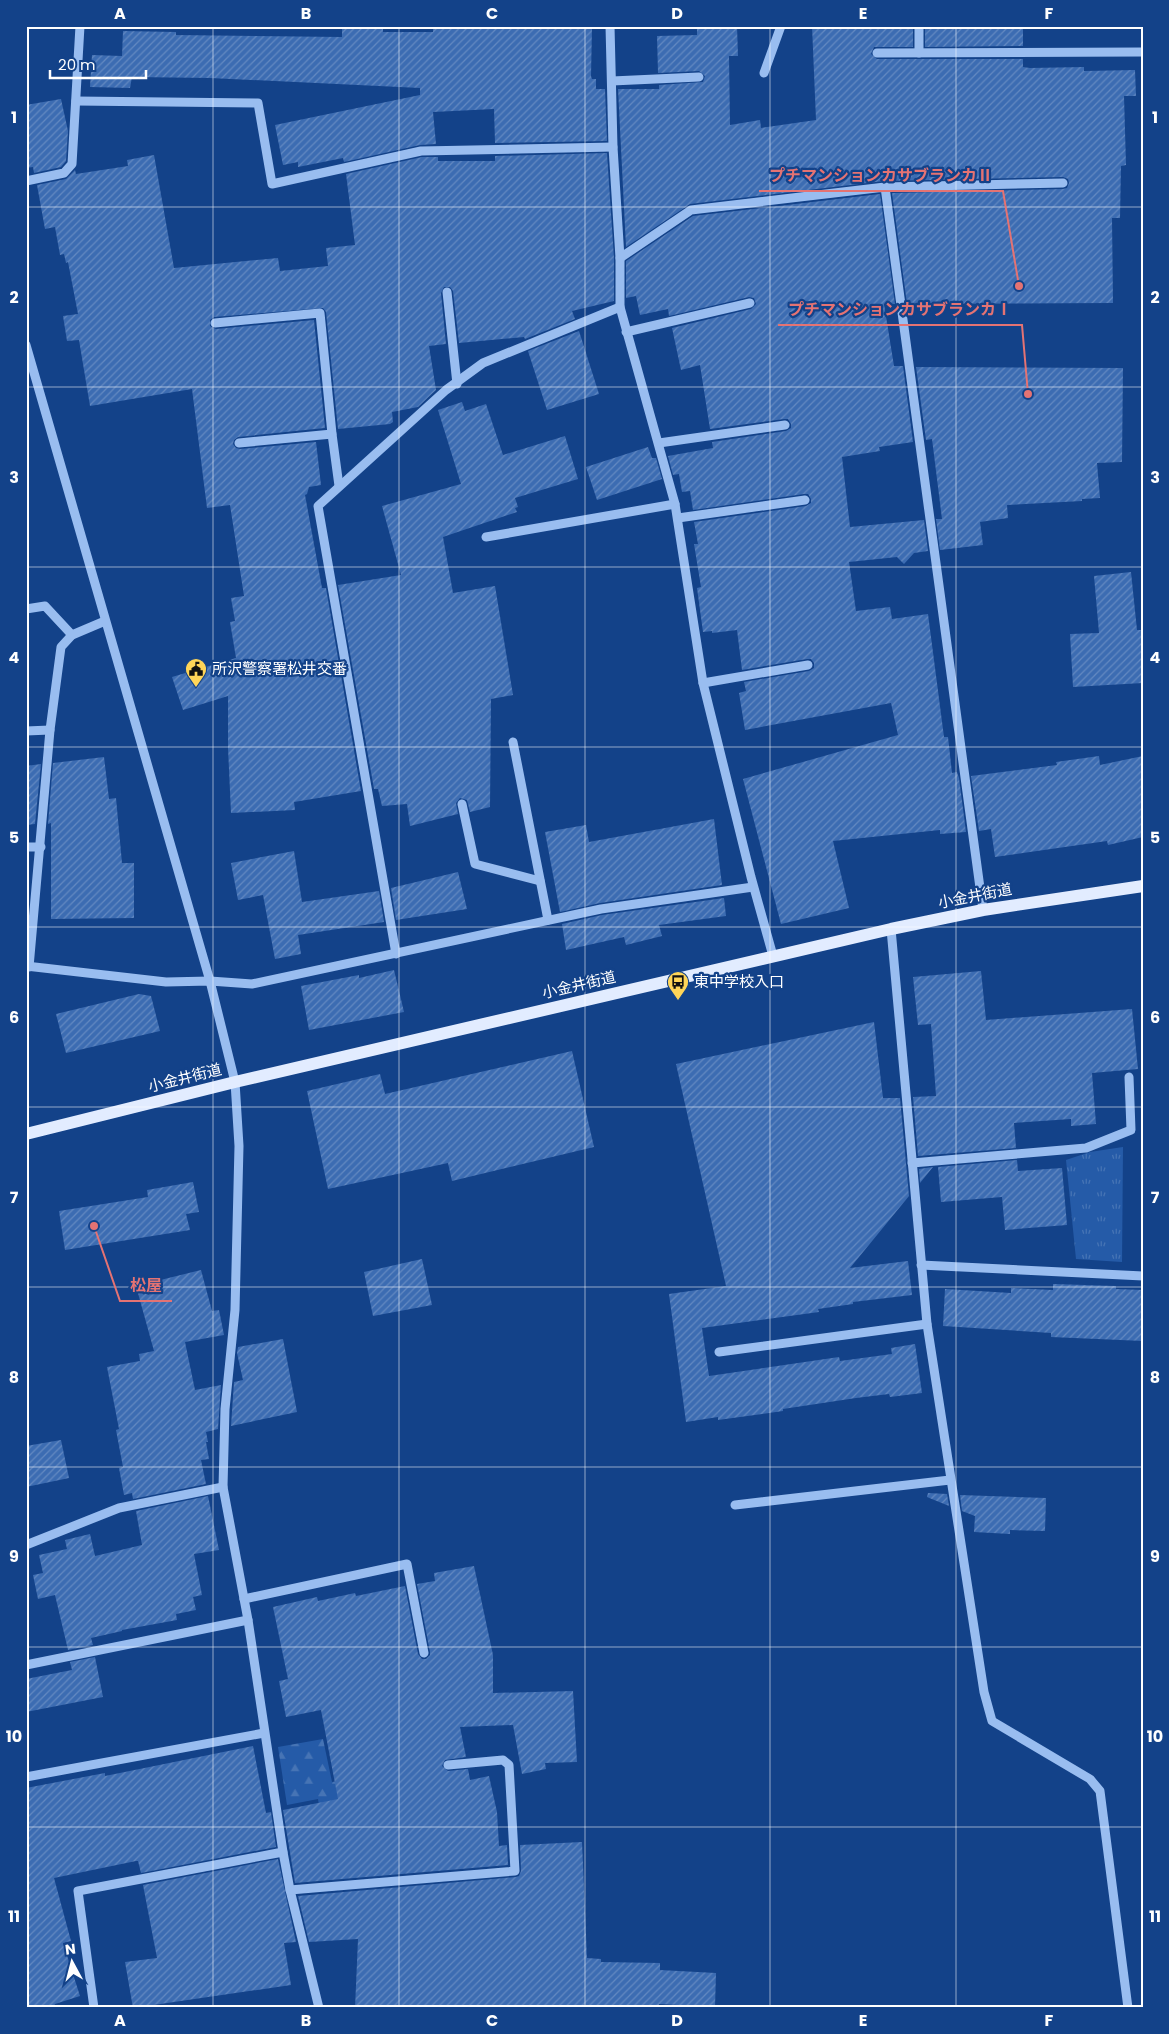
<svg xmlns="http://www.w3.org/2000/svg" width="1169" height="2034" font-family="Poppins,'Noto Sans JP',sans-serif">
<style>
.grass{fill:url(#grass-tufts)}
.forest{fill:url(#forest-firs)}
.building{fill:url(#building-hatch)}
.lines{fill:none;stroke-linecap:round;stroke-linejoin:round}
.minor{stroke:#99bdf0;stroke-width:9}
.major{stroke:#e2ecff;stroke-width:12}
.grid{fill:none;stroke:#fff;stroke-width:1;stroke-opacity:0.55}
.labels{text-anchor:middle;stroke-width:4.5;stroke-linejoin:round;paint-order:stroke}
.poi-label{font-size:15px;fill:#fff;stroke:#134289;text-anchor:start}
.street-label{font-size:15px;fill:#fff;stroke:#134289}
.leader{fill:none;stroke:#e47373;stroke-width:2}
.callout-dot{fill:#e47373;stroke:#134289;stroke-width:2}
.callout-label{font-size:16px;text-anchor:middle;font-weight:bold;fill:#e47373;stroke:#134289;stroke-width:4.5;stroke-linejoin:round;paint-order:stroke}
.neatline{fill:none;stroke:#fff;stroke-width:2}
.grid-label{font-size:16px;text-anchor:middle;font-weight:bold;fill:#fff}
</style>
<defs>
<pattern id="grass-tufts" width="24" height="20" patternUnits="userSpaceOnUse" patternTransform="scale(1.25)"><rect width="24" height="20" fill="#255ba8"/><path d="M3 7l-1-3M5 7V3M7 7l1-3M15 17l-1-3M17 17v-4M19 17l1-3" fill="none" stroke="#4674b5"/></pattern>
<pattern id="forest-firs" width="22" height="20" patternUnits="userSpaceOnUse" patternTransform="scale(1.25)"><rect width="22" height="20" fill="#255ba8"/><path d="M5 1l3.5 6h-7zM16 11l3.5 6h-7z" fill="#4674b5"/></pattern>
<pattern id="building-hatch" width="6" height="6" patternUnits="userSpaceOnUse" patternTransform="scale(1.25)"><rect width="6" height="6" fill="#3c6cb2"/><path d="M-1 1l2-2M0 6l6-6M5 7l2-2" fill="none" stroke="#6389c1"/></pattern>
</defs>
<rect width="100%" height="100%" fill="#134289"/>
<path class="grass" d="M1123,1147l-1,115 -46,-3 -10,-99 24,-8z"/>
<path class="forest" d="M323,1739l9,43 76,-13 -86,55 -4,-25 -31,6 -9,-58z"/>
<g class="building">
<path d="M342,26h41v6h50v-4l15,-2 144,1 -1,49 1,3h4v10h9l2,52 -112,2 -1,-34 -61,3 3,32 -16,1 -76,17 -1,-4 -45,9v-5l-15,3 -8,-40 145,-30v-7l-210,-10 -78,-1 -2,11 -40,-1 2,-32 30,1 1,-25 53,1v3l166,2z"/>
<path d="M697,26h40l1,30h-9l1,69 30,-5 1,8 55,-8 -4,-94h101v21h-39l-3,7 6,5h146v8l7,1 54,-1v4l51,-1 1,26h-12l2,69 -5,1 -1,52h-8l1,85 -206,1 -15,-111 171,-4 4,-1 2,-5 -1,-4 -5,-2 -179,4 -194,23 -64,43 -8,-158h41v-4l44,-3 2,-6 -6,-5 -41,2 -1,-37 40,-1z"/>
<path d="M925,26h98v20l-98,1z"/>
<path d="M61,99l7,32 -2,30 -5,6 -27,6 -1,-6 -7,1v-63z"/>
<path d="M607,153l7,105v43l-42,10 3,8 -50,20 -1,-2 -65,6 -6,-52 -3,-4h-6l-3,6 5,51 -17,2 7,44 -18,17 -26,5 1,10 -3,2 -52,5 -12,-117 -3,-4 -109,9 -4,3v6l6,3 98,-9 11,108 -87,9 -4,3 -1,4 3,4 4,1 76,-7 5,43 -12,2 -2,7 -2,1 17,93h4l35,203 -67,11 1,8 -64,3 -3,-65v-52l-45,14 -11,-33 64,-19 -6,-36 5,-1 -4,-23 13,-2 -14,-91 -23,3 -15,-119 -102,17 -11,-66 -12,1 -4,-25 15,-2 -10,-52 -2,1 -2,-9 -4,1 -5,-28 -10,2 -8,-44 29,-6 9,-9 1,4 52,-8 -1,-6 27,-5 20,113 104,-10 2,13 48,-5 -2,-18 29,-3 -9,-71 76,-17h16v4h57v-5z"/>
<path d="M880,194l15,110h-11l10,62h9l10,76 -34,5 1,4 -38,6 8,70 74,-7 4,31 -14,2 -10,11 -7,-7 -48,5 7,49 34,-4 2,12 36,-5 16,123h4l4,36 5,-1 2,6 7,54 -26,2v-4l-107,11 16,67 -68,16 -38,-145 155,-44 -7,-32 -146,27 -6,-37 7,-2 -2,-9 65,-11 5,-3v-5l-3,-4h-4l-65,11 -5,-40 -25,3v-2l-9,1 -6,-44 4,-1 -7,-43h4l-4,-22 112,-16 5,-3v-4l-3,-5h-4l-111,16 -3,-19 -8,1 -3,-18 -6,1 -5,-19 45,-8 -1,-6 74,-11 5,-3v-4l-3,-5h-4l-74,10 -10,-64 -19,5 -9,-42 79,-19 5,-5 -2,-6 -5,-1 -80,19 -1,-7 -28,6 -4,-19 -10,2v-37l67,-45z"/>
<path d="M579,331l20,63 -52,16 -19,-59z"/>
<path d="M916,367l207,1 -1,94 -25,1 3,35 -18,1v2l-75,4 1,13 -28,4 3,23 -43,5 -4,-31h6l-10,-80 -6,1z"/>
<path d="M462,402l3,9 21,-7 17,51 62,-19 13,43 -63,19 3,9 -3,1 2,4 -74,25 10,56 42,-7 18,109 -22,4 -1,108 -20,5 -3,-12 -7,-2 -4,5 2,11 -48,12 -3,-22 -25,2 -4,-17h-4l-36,-204 63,-10 -19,-69 79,-22 -23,-74z"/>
<path d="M648,447l4,11h4l6,21 -65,21 -11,-33z"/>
<path d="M1131,572l6,58h6v53l-70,4 -3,-53 29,-1 -5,-57z"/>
<path d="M1099,756l1,9 43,-9v81l-35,8 -1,-4 -112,16 -4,-28 -12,2 -8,-55 86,-11 -1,-3z"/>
<path d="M104,757l5,42 7,-1 6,65h12v55l-83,1v-96l-3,1 5,-61z"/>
<path d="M41,764l-6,60 -9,1v-59z"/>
<path d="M714,819l8,66 -122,18 -40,9 -15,-80 41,-7 3,17z"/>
<path d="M294,851l8,51 77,-11 5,31 -86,13 3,19 -26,5 -12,-64 -25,5 -7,-37z"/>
<path d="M458,872l9,37 -71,11 -5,-32z"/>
<path d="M724,898l2,18 -67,9 3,11 -36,9 -2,-8 -58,13 -4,-26 40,-9z"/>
<path d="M394,970l10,42 -95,18 -8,-44 58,-11v3z"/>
<path d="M981,971l5,49 146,-11 6,60 -46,4 4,51 -25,2v-7l-57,4 2,25 -98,8 -5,-59 23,-1 -5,-72 -13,1 -5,-48z"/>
<path d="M139,994l12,2 9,35 -94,22 -10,-39z"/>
<path d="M874,1022l9,76h17l9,98 -59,72 58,-7 4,34 -59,7v2l-35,5 1,3 -117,16 7,48 130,-19 1,4 52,-7 -1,-6 24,-4 7,49 -32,4 -1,-3 -33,4 -73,11v2l-65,9v-3l-32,5 -17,-128 57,-8 -50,-222z"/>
<path d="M572,1051l22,96 -142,34 -4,-18 -120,26 -21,-98 73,-17 5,20z"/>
<path d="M1017,1160l1,11 44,-3 5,57 -62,5 -3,-33 -61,5 -3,-35z"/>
<path d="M933,1167l-13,16 -1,-14z"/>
<path d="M193,1182l6,30 -13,2 4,16 -125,20 -6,-39 89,-14 -1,-7z"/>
<path d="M422,1259l10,46 -59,11 -9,-44z"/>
<path d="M201,1270l11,41 7,-1 5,25 -39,7 10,48 26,-5 -3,44 -12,3 2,10h-2l3,17 -8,1 5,24 -73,15 -1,-6 -8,2 -5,-27 4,-1 -7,-37 3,-1 -12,-62 33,-6 -1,-7 15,-3 -18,-65z"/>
<path d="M1053,1284l63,2v3l27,1v51l-92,-4v-4l-108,-7 2,-37 66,4v-5l42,2z"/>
<path d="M283,1339l14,73 -66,14 3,-44 9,-2 -6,-27 1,-6z"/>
<path d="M61,1440l8,38 -43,9v-41z"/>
<path d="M928,1493l19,1 2,12 -22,-9z"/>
<path d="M960,1495l86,3 -1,33 -35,-1v4l-36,-2 1,-16 -13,-5z"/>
<path d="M208,1496l11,54 -25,4 8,41 -9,2 3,13 -20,4 1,6 -55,10v1l-31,7 2,7 -25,5 -13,-55 -17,4 -5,-24 10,-2 -4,-18 28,-6 -2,-9 25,-6 5,22 47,-11 -6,-34z"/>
<path d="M474,1566l19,89v38l80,-2 4,71 -32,1 1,6 -24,5 -9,-49 -53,2 6,30 -21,3 -3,6 6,5 20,-2 2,11 19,-4 8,36 2,34 8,-1 1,20 -213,18 -12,-73 55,-11 -17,-89 -35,7 -7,-36 9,-2 -15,-72 44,-10 1,4 37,-8 1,3 49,-10 13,68 4,5h4l4,-4v-3l-13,-68 18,-3 -1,-8z"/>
<path d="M95,1657l8,40 -77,15v-33l46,-9 -2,-8z"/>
<path d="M253,1746l13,67 5,-1 5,35 -135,26 -3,-12h-2l-82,17 17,63 -8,2 17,53 -25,8 -2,4h-27v-220l79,-15v3z"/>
<path d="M582,1842l5,116 14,1v3l59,1v7l56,3 -1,34 -56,-3v3l-304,1 3,-69 -49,3 -11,-46 218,-19 3,-1 2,-5 -1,-26z"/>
<path d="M278,1859l18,83 -12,1 7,42 -158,23 -8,-46 32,-4 -14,-73z"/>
</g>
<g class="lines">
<g class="minor">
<path d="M610,26l3,121 7,111v49l55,197 28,179 48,194 22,79"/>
<path d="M919,26v27"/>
<path d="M877,53l266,-1"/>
<path d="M764,73l17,-47"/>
<path d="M612,81l87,-4"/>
<path d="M76,101l182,2 14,81 149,-33 192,-4"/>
<path d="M26,181l38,-8 8,-9 8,-138"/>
<path d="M885,187l178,-4"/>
<path d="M620,258l71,-48 194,-23 98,723"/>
<path d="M447,292l10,92"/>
<path d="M215,323l105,-10 12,121 7,52"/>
<path d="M626,332l124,-29"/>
<path d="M26,345l184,636 25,101 4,64 -4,164 -10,99 -2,78 25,133 35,232 7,38 29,118"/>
<path d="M239,443l93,-9"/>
<path d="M659,443l126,-18"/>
<path d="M678,518l127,-18"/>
<path d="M486,537l189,-33"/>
<path d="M26,609l19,-3 27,29"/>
<path d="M703,683l105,-18"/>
<path d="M26,731l24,-1"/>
<path d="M513,742l35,178"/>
<path d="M462,804l13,60 65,17"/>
<path d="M26,847h15"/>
<path d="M891,929l36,395 57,368 8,29 98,58 10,12 28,217"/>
<path d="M396,954l-78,-448 128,-116 37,-27 137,-56"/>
<path d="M26,966l140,16 44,-1 42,3 349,-75 152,-22"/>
<path d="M29,967l21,-237 11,-83 11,-12 33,-14"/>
<path d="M912,1163l174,-15 45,-18 -2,-53"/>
<path d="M921,1265l222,11"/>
<path d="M719,1352l208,-28"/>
<path d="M735,1505l215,-25"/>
<path d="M26,1545l93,-37 104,-21"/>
<path d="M244,1599l163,-35 17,89"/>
<path d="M26,1665l222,-45"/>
<path d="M26,1777l238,-44"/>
<path d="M290,1890l225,-19 -6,-106 -6,-5 -55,5"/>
<path d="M94,2008l-16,-117 205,-39"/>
</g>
<path class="major" d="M26,1134l209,-52 656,-153 92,-19 160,-24"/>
</g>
<path class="grid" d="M213,26v1982M399,26v1982M585,26v1982M770,26v1982M956,26v1982M26,207h1117M26,387h1117M26,567h1117M26,747h1117M26,927h1117M26,1107h1117M26,1287h1117M26,1467h1117M26,1647h1117M26,1827h1117"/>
<defs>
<g id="civic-pin" transform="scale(1.125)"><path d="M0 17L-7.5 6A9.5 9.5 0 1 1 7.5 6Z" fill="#ffd558" stroke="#134289"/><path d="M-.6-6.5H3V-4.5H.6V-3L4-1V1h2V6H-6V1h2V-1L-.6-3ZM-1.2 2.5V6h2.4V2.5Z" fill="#111"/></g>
<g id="bus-pin" transform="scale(1.125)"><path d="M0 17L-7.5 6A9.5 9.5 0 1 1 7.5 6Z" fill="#ffd558" stroke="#134289"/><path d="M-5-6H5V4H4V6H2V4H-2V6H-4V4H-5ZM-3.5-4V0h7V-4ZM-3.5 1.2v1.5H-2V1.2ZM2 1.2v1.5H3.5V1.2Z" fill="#111"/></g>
</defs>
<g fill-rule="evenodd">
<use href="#civic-pin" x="196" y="669"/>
<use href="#bus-pin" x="678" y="982"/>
</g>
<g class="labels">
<g class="poi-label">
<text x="212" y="674">所沢警察署松井交番</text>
<text x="694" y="987">東中学校入口</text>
</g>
<g class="street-label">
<text transform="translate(975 896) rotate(-11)" y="5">小金井街道</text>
<text transform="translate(579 985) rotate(-13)" y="5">小金井街道</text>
<text transform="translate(185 1078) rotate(-14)" y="5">小金井街道</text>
</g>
</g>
<path class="leader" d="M1019 286L1003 191H759M1028 394L1022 325H778M94 1226L120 1301H172"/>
<g class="callout-dot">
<circle cx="1019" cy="286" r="5"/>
<circle cx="1028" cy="394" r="5"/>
<circle cx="94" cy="1226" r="5"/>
</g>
<g class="callout-label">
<text x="881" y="181">プチマンションカサブランカⅡ</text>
<text x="900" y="315">プチマンションカサブランカⅠ</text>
<text x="146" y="1291">松屋</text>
</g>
<rect width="1169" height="2034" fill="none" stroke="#134289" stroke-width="55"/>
<g transform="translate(72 1962) rotate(353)" stroke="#134289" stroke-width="4" paint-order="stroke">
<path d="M0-4L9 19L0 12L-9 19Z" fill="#ffffff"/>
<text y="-8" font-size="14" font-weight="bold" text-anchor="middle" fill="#ffffff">N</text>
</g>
<path d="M50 70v8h96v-8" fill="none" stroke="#ffffff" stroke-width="2.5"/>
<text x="58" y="70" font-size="15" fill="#ffffff" stroke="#134289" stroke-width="4" paint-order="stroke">20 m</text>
<rect x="28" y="28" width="1114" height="1978" class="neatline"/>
<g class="grid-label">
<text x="120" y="19">A</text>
<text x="306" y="19">B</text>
<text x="492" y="19">C</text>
<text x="677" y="19">D</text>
<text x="863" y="19">E</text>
<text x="1049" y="19">F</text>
<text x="14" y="123">1</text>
<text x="1155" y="123">1</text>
<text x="14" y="303">2</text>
<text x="1155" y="303">2</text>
<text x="14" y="483">3</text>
<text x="1155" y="483">3</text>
<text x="14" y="663">4</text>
<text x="1155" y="663">4</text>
<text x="14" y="843">5</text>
<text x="1155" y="843">5</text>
<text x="14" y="1023">6</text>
<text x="1155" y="1023">6</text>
<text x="14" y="1203">7</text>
<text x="1155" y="1203">7</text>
<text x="14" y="1383">8</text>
<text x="1155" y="1383">8</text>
<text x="14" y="1562">9</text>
<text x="1155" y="1562">9</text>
<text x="14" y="1742">10</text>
<text x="1155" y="1742">10</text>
<text x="14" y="1922">11</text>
<text x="1155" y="1922">11</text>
<text x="120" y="2026">A</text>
<text x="306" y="2026">B</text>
<text x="492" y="2026">C</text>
<text x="677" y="2026">D</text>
<text x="863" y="2026">E</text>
<text x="1049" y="2026">F</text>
</g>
</svg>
